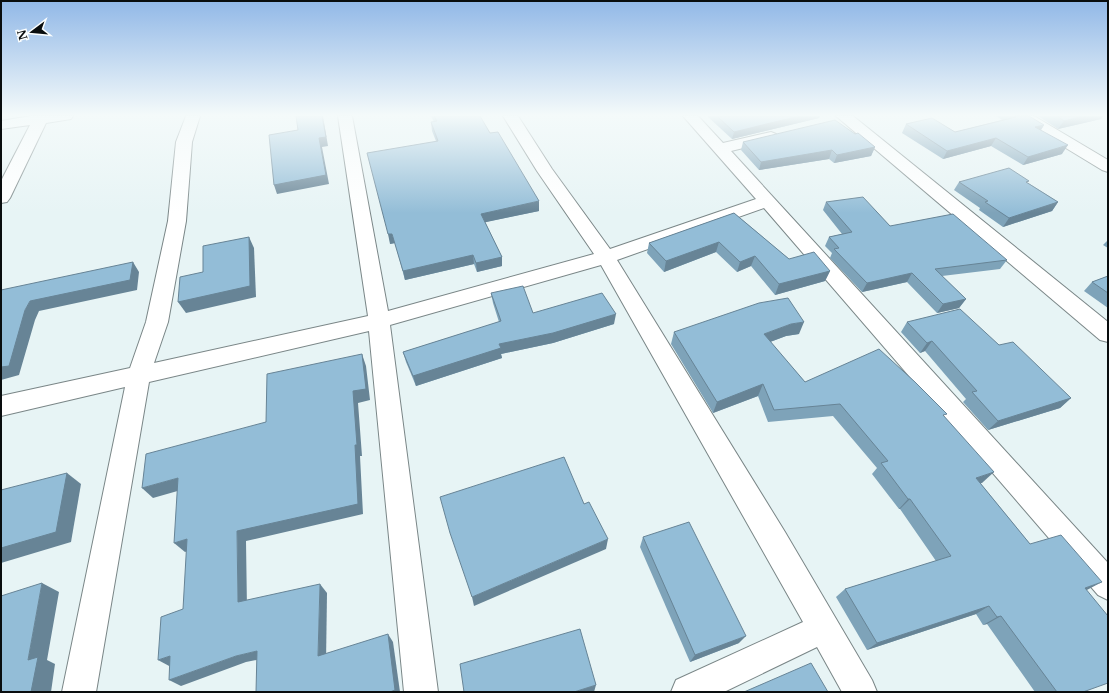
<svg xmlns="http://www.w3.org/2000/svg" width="1109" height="693" font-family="'Libre Baskerville',serif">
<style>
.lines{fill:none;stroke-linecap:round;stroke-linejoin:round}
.minor-casing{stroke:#7a8687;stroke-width:2}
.minor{fill:#fff;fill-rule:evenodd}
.wall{fill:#7ea3b9}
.shaded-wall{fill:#678496}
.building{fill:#93bdd7;stroke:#678496}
</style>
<rect width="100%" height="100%" fill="#e7f4f5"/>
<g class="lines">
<g class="minor-casing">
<g id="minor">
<path d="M31,116h42l-2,3 -25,4 -36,75 -3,4 -6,1v-22l29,-56 -29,4v-8z"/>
<path d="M186,116h14l-8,26 -6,79 -18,101 -14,41 214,-47 -30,-200h14l36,195 206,-57 -57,-83 -34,-55h15l34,53 58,80 146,-50 -73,-83h15l25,27 48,-11 5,2 3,3 -3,3 -45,11 377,412v37l-10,-5 -334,-387 -147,52 168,272 87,148 5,12h-35l-25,-45 -93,45h-53l5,-12 127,-58 -202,-357 -211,60 48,367h-34l-35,-361 -220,51 -53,310h-34l63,-305 -124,29v-20l129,-28 16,-46 22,-101 8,-79z"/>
<path d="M836,116h17l255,206v20l-8,-2z"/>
<path d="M1016,116h18l74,44v12l-6,-2 -84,-51z"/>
</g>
</g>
<use href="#minor" class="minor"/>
</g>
<g class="wall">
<path d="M431,116h3l105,95 -54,11 17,35v9l-25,6 -3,-8 -69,16 -10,-37 -5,1 46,-103 -4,-10 -1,-9h3z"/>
<path d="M707,116h113l-1,2 -87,21z"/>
<path d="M996,116h33l15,9 -3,5 21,24 -39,11 -32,-19 -48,13 -41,-26 4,-9 49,8 47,-12z"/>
<path d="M1038,116h65l-2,3 -43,10z"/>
<path d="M855,134l20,13 -4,9 -37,7 -5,-4 -70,11 -18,-20 2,-8z"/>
<path d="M959,182l69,1 30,19 -6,9 -49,16 -24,-17 1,-2 -26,-18z"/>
<path d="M826,202l64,24 117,34 -7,9 -58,7 24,23 -7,9 -22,5 -30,-31 -45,10 -32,-34 2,-5 -7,-7 4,-9 13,-3 -19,-24z"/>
<path d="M734,213l55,46 41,12 -5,10 -50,14 -24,-29 -14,6 -21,-20 -52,20 -17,-19 2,-10z"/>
<path d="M1108,240v8l-5,-3z"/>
<path d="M1108,276v32l-24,-17 8,-9z"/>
<path d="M491,293l42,20 81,11 -61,19 -52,11 1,4 -86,28 -10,-24 -3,-10 96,-30 -6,-19z"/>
<path d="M907,322l92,23 72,53 -11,10 -72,22 -25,-28 3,-3 -41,-48 -5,2 -19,-21z"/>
<path d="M674,332l125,2 -13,2 -16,6 35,40 139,34 38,67h-2l50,61 57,47 -4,101h-48l-48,-68 -4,1 -7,-11 -109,36 -31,-53 9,-8 91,-28 -36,-52h-1l-27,-35 5,-6 -44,-52 -65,6 -10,-26 -45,17 -42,-69z"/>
<path d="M643,537l96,106 -49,19 -50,-115z"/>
</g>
<g class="shaded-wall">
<path d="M322,116h1l5,30 -6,1 7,37 -52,10 -3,-9z"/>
<path d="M798,116h22l-1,2 -87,21 2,-7z"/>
<path d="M1083,116h20l-2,3 -43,10 6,-8z"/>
<path d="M1044,125l-5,8 -4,-6z"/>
<path d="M996,138l-5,8 -48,13 4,-8z"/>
<path d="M1068,145l-6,9 -39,11 5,-8z"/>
<path d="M875,147l-4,9 -37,7 3,-8z"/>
<path d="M832,150l-3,9 -70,11 2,-8z"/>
<path d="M539,201v10l-57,12 -1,-9z"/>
<path d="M1058,202l-6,9 -49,16 6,-9z"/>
<path d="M388,234h4l3,9 -5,1z"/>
<path d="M249,237l5,11 2,49 -70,16 -8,-11z"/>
<path d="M719,242l-3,10 -52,20 2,-11z"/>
<path d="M473,255l1,9 -69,16 -2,-9z"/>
<path d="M755,256l-4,10 -14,6 3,-10z"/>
<path d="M502,257v9l-25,6 -1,-9z"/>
<path d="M133,262l6,10 -2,18 -98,21 -4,9 -16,55 -18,5v-13l24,-57 5,-9z"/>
<path d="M830,271l-5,10 -50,14 4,-11z"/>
<path d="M912,273l-5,9 -45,10 5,-9z"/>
<path d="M966,299l-7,9 -22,5 6,-9z"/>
<path d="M616,314l-2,10 -61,19 -52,11 1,4 -86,28 -3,-10 86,-32z"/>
<path d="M804,322l-5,12 -13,2 -27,10 5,-12 27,-10z"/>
<path d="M932,341l-7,10 -5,2 7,-10z"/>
<path d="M362,354l4,12 4,34 -12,3 4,53h-2l3,58 -117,27 1,69 -9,-8 -1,-71 116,-140z"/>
<path d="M763,384l-5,12 -45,17 4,-11z"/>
<path d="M1071,398l-11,10 -72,22 10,-9z"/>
<path d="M994,472l-12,11 -18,5 12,-10z"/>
<path d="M67,473l14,11 -10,58 -70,21v-15z"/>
<path d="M178,478l10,10 -35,10 -11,-10z"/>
<path d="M908,499h2l-10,10h-1z"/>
<path d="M187,539l10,9 -12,4 -11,-9z"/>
<path d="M608,539l-2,10 -132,57 -2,-9z"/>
<path d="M1102,582l-17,9v-3z"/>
<path d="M42,583l17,9 -12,68 8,4 -4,28h-20l-3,-32z"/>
<path d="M320,584l7,9 -1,70 -8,-7z"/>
<path d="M989,606l-13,8 -109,36 10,-7z"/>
<path d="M1001,616l-14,8 -4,1 14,-8z"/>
<path d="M388,634l5,8 7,50h-10z"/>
<path d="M746,636l-7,7 -49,19 5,-7z"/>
<path d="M257,651l9,7 -20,4 -65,24 -12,-6 67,-24z"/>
<path d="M170,656l1,11 -13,-7z"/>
<path d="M596,685l-2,7h-20z"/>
</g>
<g class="building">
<path d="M296,116h26l4,21 -7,1 7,37 -52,10 -5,-50 29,-5z"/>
<path d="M434,116h46l10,17 8,-1 41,69 -58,13 21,43 -26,6 -3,-8 -70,16 -11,-37h-4l-21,-81 71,-12 -7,-19 6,-1z"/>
<path d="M717,116h82l-65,16z"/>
<path d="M1015,116h14l15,9 -9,2 33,18 -40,12 -32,-19 -49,13 -41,-27 26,-6 23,14 61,-15z"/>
<path d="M1057,116h26l-19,5z"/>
<path d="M835,120l20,14 3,-1 17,14 -38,8 -5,-5 -71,12 -18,-20z"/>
<path d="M1009,168l20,13 -3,1 32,20 -49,16 -24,-16 3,-1 -29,-19z"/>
<path d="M863,197l27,29 63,-12 54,46 -72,9 31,30 -23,5 -31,-31 -45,10 -33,-34 5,-1 -10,-11 23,-5 -26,-30z"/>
<path d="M734,213l55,46 25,-7 16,19 -51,13 -24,-28 -15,6 -21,-20 -53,19 -17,-18z"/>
<path d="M249,237l1,49 -72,16 2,-25 23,-5v-26z"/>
<path d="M133,262l-3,18 -100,21 -5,9 -16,56 -8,1v-77z"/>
<path d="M1108,276v17l-16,-11z"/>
<path d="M523,286l10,27 69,-20 14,21 -63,19 -54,11 2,4 -88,28 -10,-24 98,-31 -10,-28z"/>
<path d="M788,298l16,24 -13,2 -27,10 41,48 74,-33 36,33 32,32 -4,1 51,57 -18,6 54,66 31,-9 41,47 -17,6 23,28v67l-25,9h-26l-56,-76 -4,1 -8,-11 -112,37 -32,-54 106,-33 -41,-57h-2l-27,-36 7,-2 -48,-57 -66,6 -11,-26 -46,18 -43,-70 85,-29z"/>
<path d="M960,309l39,36 14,-3 58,56 -73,23 -26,-29 5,-1 -45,-50 -5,2 -20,-21z"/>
<path d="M362,354l4,35 -13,2 4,54h-2l3,59 -121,27 1,71 82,-18 -2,72 70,-22 7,56 -5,2h-134l1,-41 -21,5 -67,24 1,-24 -12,4 3,-43 22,-8 4,-70 -13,4 4,-65 -36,10 4,-34 120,-32 1,-48z"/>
<path d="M564,457l20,47 5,-2 19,37 -136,58 -22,-64 -10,-36z"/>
<path d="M67,473l-11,59 -55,16v-58z"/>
<path d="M689,522l57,114 -51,19 -52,-118z"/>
<path d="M42,583l-14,77 10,-3 -7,35h-30v-96z"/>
<path d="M580,629l16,56 -22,7h-110l-4,-28z"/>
<path d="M811,663l17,29h-84z"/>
</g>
<linearGradient id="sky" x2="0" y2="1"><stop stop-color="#91b8e7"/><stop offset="0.54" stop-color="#f4fafa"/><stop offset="1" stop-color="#f4fafa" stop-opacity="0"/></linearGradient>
<rect width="1109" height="213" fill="url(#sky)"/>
<rect width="1109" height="693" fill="none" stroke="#090d0e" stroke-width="4"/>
<g transform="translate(32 32) rotate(254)" stroke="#fcffff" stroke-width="3" paint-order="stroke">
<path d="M0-3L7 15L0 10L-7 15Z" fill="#090d0e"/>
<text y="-6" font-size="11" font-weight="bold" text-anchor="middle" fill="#090d0e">N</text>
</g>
</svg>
